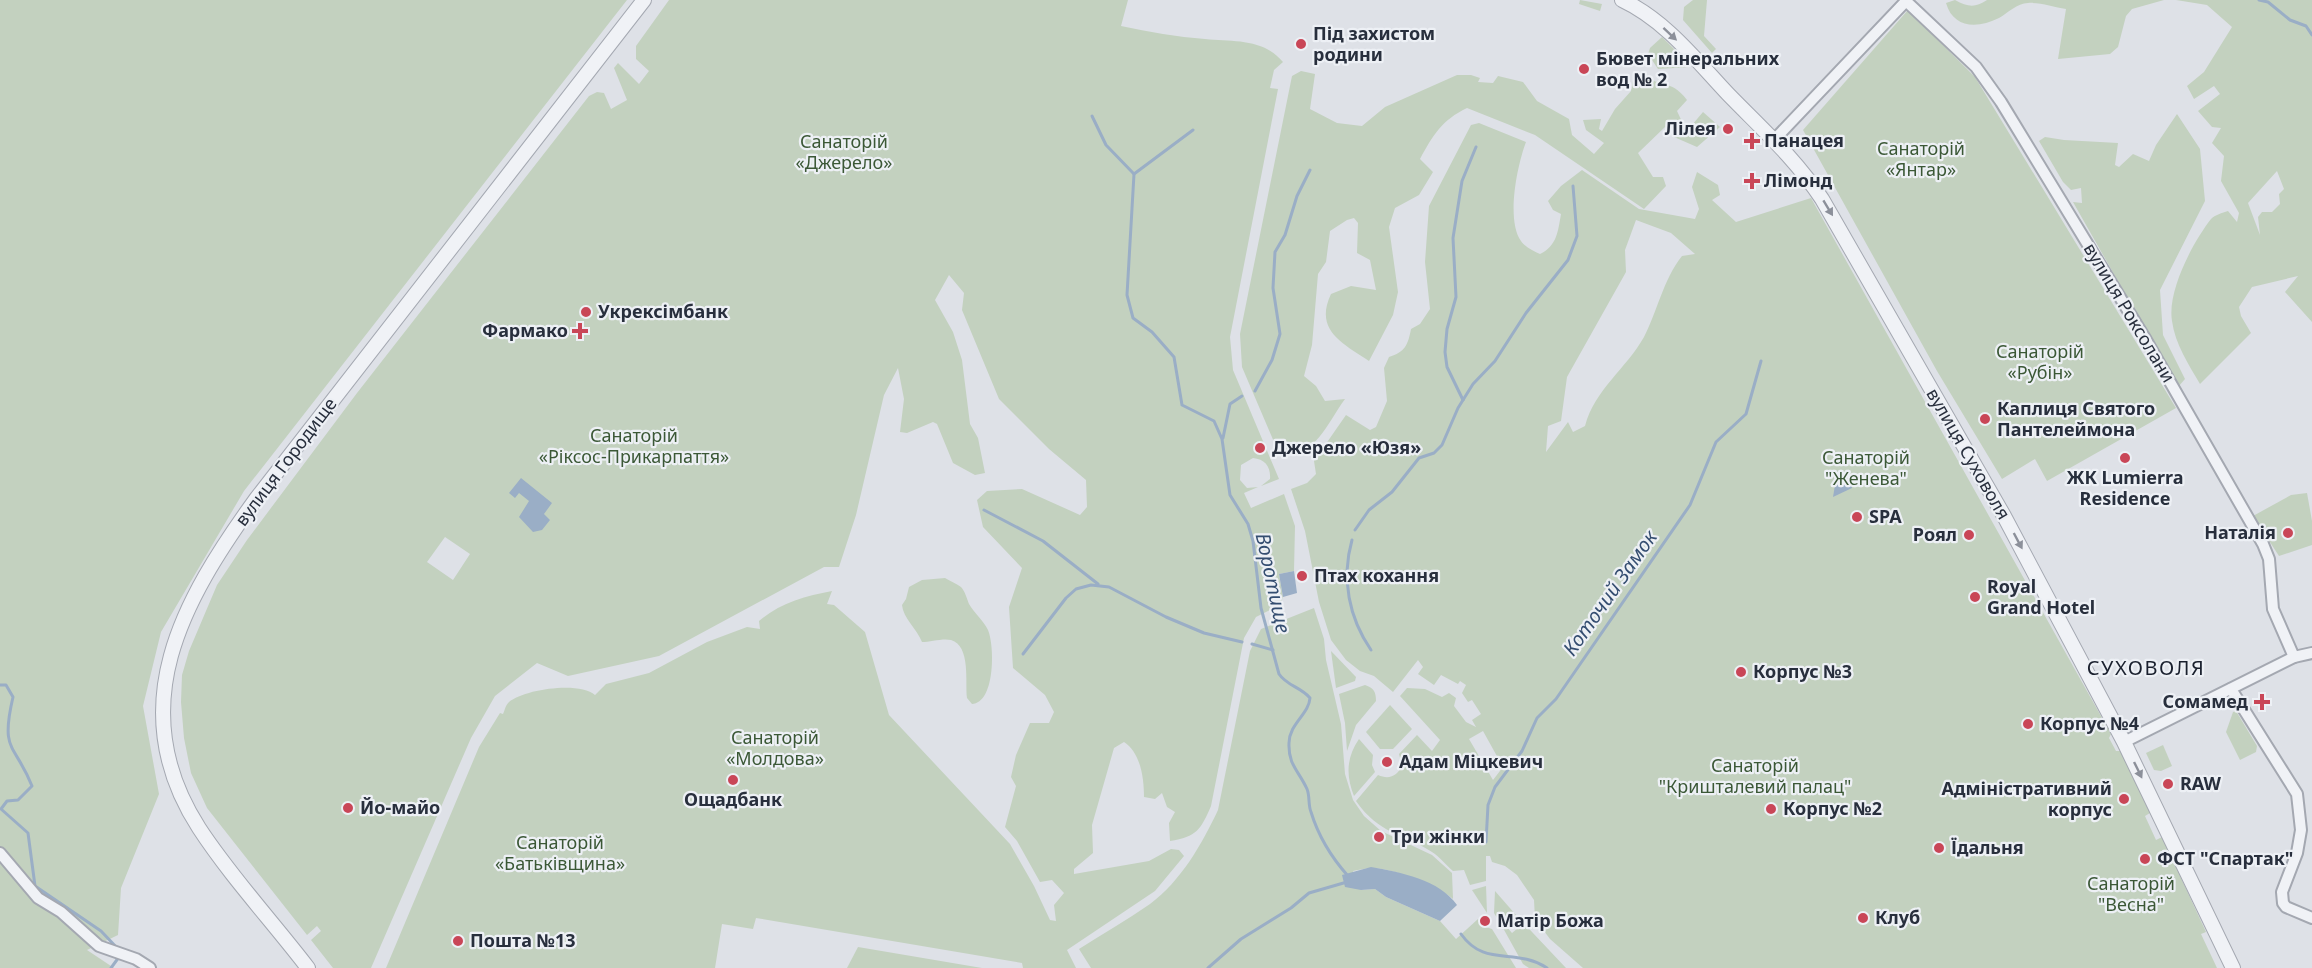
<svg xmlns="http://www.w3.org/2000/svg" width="2312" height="968" font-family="'Noto Sans',sans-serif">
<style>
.green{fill:#c3d1bf;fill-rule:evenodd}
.water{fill:#9aaec6}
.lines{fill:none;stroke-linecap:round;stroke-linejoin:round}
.stream{stroke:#9aaec6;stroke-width:3}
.minor-casing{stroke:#a4a8b1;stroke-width:14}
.tertiary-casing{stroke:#a4a8b1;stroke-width:16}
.minor{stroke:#f0f2f6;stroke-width:10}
.tertiary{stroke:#f0f2f6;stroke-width:14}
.oneway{fill:#8c909a}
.poi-dot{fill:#c94657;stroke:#edf0f5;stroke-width:2}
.labels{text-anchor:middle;stroke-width:4.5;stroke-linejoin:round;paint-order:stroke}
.poi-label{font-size:18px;font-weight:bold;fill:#282f3d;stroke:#edf0f5;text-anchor:start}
.park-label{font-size:18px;fill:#3b5836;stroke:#edf0f5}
.street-label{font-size:18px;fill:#282f3d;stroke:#edf0f5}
.water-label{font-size:20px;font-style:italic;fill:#344d70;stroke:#edf0f5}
.neighbourhood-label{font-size:20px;letter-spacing:1.5px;fill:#1a202e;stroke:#edf0f5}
</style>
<rect width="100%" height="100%" fill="#dee1e7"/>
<g class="green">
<path d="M0,0h627l-383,491 -83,141 -18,74 16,88 -38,94 -3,47 -31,15 27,18h-114z"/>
<path d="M669,0h459l-7,26c28,6 56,11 84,13 29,3 58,-1 78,23l-9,8 -4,18 8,1 -48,248 3,33 46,109 -18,7 9,-7c1,-12 -5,-20 -17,-21l-12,7 -1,15 7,8 11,-1 -14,6 7,15 33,-14 11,32 -1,45 -15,3 4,23 -3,8 -24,12 -12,21 -33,168c-10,23 -14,31 -41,35l-1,-18 6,-11 -8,-5 -5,-14 -7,6 -11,-2c0,-18 -3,-44 -20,-55l-10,6 -22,77 1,28 -19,16v5l75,-13 22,-12 8,1 5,6 -29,35 -88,59 9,18h-53l-1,-5 -266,-45 -3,11 -31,-5 -7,44h-329l93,-221 21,-34 3,1c2,-4 2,-8 6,-12 15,-13 71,-21 86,-7l11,-11 43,-11 58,-31 40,-15 13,2 -1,-8c21,-18 46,-25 73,-30l-5,13 7,1 31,27 24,83 121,129 24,42 16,34 6,1 -2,-16 10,-12 -12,-13 -12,2 -23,-41 -12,-14 11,-41 -5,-9 5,-22 14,-32h19l5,-11 -9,-17 -32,-27 -4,-61 13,-39 -39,-41 -6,-27 10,-9 35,-2 58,26 7,-8 -1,-27 -37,-31 -50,-50 -37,-89 2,-17 -15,-18 -14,25 18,32 9,28 8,64 8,14 7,35 -10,2 -22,-12 -16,-39 -4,-2 -26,11 -7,-1 4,-33 -6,-31 -14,27 -28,120 -17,52h-15l-165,89 -91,20 -31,-13 -42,33 -24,42 -100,230h-38l-22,-28 10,-9 -4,-5 -10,9 -100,-127 -16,-35 -7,-35 -3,-36 1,-27 7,-24 28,-66 30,-45 110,-147 232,-297 8,-4 7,1 7,16 16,-9 -13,-32 4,-5 21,21 10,-13 -13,-12v-13zM445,537l25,17 -17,26 -26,-18z"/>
<path d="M1580,0l22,4 -2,7 -21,-7z"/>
<path d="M1693,0h14l-3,36 12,13 -4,4 -29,-33 1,-13z"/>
<path d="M1955,0c13,7 20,8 32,0h177l-32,9 -6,7 -8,31 -8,7 -52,5 8,-50c-12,-2 -26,-7 -38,-6 -11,0 -20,10 -29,15 -22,11 -46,10 -53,-15z"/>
<path d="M2176,0h136v322l-27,-30 13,-16 -46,11 -13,20 2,9 10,17 -51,51c-11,-19 -25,-40 -28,-63 -5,-30 21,-79 39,-102 4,-4 11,-6 17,-8l9,11 2,-9 -18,-32 3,-25 -12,-13 9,-15 -9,-1 -14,-16 22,-17 -6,-8 -20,13 -7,-13 17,-14 28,-45 -25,-22zM2277,171l7,18 -5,5 1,10 -8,8h-10l-4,5 2,18 -12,-32z"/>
<path d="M1908,10l67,67 201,331 -129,73 -12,-22 -33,20 -65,-108 -134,-241z"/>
<path d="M1662,37l28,28v2l-32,2 -10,-15 2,-6z"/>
<path d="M1301,71l14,3 -5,35 27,14 25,3 23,-19 72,-32h14l9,3 -2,4 15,1 5,-7 25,6 14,19 32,18 3,16 22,19 10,-11 -18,-13 -3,-10 18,-1 -2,10 3,2 13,-22 16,-18 3,-16 12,-1c13,16 24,3 41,26l-10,11 8,17 7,-3 11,-13 17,15 -23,20 -23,-10 -9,-10 -27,26 15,24h10l3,9 -22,23 -109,-74 -68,-27c-25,12 -34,27 -47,51l13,13 -14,23 -24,13 -6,19 9,65 -5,23 -24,46c-27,-18 -55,-31 -38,-67l20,-8 25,4 -6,-30 -13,-7 1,-30 -4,-5 -7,2 -17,11 -4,31 -8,12 -6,71 -8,31 12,10 9,15 20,-2c-19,26 -29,58 -65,57l-38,-89 -2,-33 52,-258z"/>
<path d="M2177,114l23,35 5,52 -45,89 3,45 22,44 -7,8 -105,-185 9,1 -1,-15 -10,2 -8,-8 -24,-41 6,-4 19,3 54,3 -3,22 4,2 14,-13 16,7 7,-16z"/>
<path d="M1479,123l47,19c-9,24 -20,78 -5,99 4,6 13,10 19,13 17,-8 18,-23 21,-40l-8,-4 -5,-9 13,-15 21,-16 57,39 56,10 4,-10 -7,-22 5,-15 21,13 2,10 -8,5 24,22 75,-24 300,536 -2,4 7,13h5l29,62 -5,3 11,24 6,-3 44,95 -5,2 16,34h-634l-33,-29 -15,-20 -1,-19 -17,-25 -12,-9 -13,-4 -2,-6h-4v25l-16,4 -6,-15 -11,1c-7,-6 -13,-14 -21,-19 -31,-20 -52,-17 -76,-51l22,-26c11,5 20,1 24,-10l-3,-11 18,-19 15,16 8,-11 -40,-44 7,-8 18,1 17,8 7,-4 7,5 -2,8 12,16 10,5 -4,-7 9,-6 -9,-14 -4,2 -6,-9 4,-8 -6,-4 -2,3 -17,-9 -7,10 -16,-11 5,-7 -5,-7 -25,32 -19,-16 -14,-5 -14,-11 -15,-20 -12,-38 -14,-71 -14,-42 16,-6 9,-9 -2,-13 32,-46 24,15 6,-3 11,-26 -3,-33 5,-11c16,-5 19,-12 22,-28l9,-5 10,-15 -5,-47 4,-56 42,-81zM1636,220l35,13 24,21 -13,2c-19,24 -24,54 -38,81 -18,32 -49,52 -59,89l-12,6 -5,-10 -22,30 2,-26 13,-5 6,-44 59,-105 -1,-22zM1483,731l20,36 -10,13 -24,-41z"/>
<path d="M2307,493l5,28v24l-33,11 -26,-40 38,-21z"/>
<path d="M945,578c5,3 12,6 16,9 4,4 6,12 8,17 5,9 15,17 19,26 7,17 7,73 -16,74l-5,-6c-2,-16 4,-52 -16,-58 -8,-2 -21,2 -29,2 -5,-13 -19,-24 -20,-37l4,-6 3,-12 13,-7z"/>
<path d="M1314,608l10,31 2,21 15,64 4,50 8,26 11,16 17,15 51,24 20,18 1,26c-14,-13 -61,-31 -81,-31 -6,0 -13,2 -19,3l8,19 14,-1 11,8 54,24 16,18 22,-20 5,7 9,3 24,39h-425l-12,-19c23,-15 48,-29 71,-45 31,-23 52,-60 68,-94l32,-159 11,-22z"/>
<path d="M1331,651l25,26 -1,4 -19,7z"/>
<path d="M1365,685c9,3 11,7 11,16l-20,24 -9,26 -2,-28 -6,-29z"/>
<path d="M1390,705l22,24 -19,20h-13l-14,-17z"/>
<path d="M2236,711l21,35 -1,6 -16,8 -14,-28 7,-20z"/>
<path d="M1359,739l14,16 -1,10 3,7 -21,24c-8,-20 -8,-38 5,-57z"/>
<path d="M2163,745l9,21 -11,5 -7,-1 -8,-17z"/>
<path d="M1486,886l1,27 -15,-23z"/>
<path d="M1495,891l21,24 -6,4 -8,-4 -3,3 5,6 -2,2 -8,-13z"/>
<path d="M1518,917l48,51h-37l-6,-4 -20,-36 3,-2 6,7 6,-5 -5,-6z"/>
<path d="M858,947l124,21h-135z"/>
</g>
<g class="water">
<path d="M521,478l31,25 -8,11 6,6 -8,10 -9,2 -14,-15 10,-16 -10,-8 -4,5 -6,-5z"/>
<path d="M1842,481l9,2 1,5 -19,9 2,-12z"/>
<path d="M1294,571l3,22 -14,4 -4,-23z"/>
<path d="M1371,867c29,5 69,13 86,38l-17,16 -54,-24 -11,-8 -14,1 -16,-3 -3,-12z"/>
</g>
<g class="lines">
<g class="stream">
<path d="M2259,0l9,2 22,18 16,6 6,9"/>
<path d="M1092,116l14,29 28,29"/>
<path d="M1193,130l-59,44 -7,121 6,23 19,14 22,25 8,48 32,16 8,18 8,56 18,29 5,17 8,67 18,66c8,12 22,13 31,24 -1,16 -21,26 -21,45 -1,22 10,28 18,46 3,7 1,16 4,23 7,23 21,46 37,64"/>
<path d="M1255,391l17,-31 8,-26 -7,-46 2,-36 10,-17 12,-39 13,-26"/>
<path d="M1463,400l-16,-33 -2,-15 2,-23 9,-32 -3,-59 9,-57 14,-34"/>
<path d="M1223,438l7,-34 12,-8"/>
<path d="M984,510l59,31 55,43"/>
<path d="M1355,530l14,-20 23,-18 27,-34 15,-5 8,-8 16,-37 15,-24 22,-23 31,-48 42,-53 9,-24 -4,-50"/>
<path d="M1352,540c-11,39 -3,78 19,110"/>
<path d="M1252,644l21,6"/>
<path d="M1023,654l43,-56 10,-9 15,-4 18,2 57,30 38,16 38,9"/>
<path d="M0,685h6l7,12c-13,56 2,46 19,89l-14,14 -11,1 -6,8 27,24 7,53 66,45 18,19"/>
<path d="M1486,842l2,-37 7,-18 27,-36 15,-33 19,-19 134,-194 26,-63 30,-28 15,-53"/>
<path d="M1461,934c24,34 54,13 86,34"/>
<path d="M111,968l8,-11"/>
<path d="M1208,968l33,-29 50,-31 18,-15 38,-11"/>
</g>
<g class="minor-casing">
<g id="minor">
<path d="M1906,1l70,66 25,35 145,238 117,204 6,15 4,50 21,48"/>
<path d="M1774,140l133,-140"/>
<path d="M2231,689l66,105 4,36 -4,23 -15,39 1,11 3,4 26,11"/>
<path d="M2124,742l170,-85 18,-4"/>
<path d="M0,853l38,45 23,14 38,34 37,13 14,9"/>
</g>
</g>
<g class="tertiary-casing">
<g id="tertiary">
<path d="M1622,0c43,20 74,60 106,94 34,35 67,64 94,105l182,317 120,226 109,226"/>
<path d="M308,968c-36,-47 -77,-91 -109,-140 -78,-121 -16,-228 57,-329l388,-499"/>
</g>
</g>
<use href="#minor" class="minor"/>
<use href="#tertiary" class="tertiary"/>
</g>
<defs><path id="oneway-solid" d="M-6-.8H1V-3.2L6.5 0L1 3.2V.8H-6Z" transform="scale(1.5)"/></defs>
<g class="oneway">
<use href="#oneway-solid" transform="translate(1670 34) rotate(43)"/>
<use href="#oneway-solid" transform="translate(1828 208) rotate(59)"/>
<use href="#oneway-solid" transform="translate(2018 541) rotate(62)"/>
<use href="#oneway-solid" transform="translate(2138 770) rotate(64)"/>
</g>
<g class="poi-dot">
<circle cx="1301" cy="44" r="6"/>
<circle cx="1584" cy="69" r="6"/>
<circle cx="1728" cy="129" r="6"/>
<path d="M1749 132h6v6h6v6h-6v6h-6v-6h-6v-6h6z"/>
<path d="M1749 172h6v6h6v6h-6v6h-6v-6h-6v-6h6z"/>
<circle cx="586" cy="312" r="6"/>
<path d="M577 322h6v6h6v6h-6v6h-6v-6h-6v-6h6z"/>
<circle cx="1985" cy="419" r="6"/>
<circle cx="1260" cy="448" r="6"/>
<circle cx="2125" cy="458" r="6"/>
<circle cx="1857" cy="517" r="6"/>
<circle cx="2288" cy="533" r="6"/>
<circle cx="1969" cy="535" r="6"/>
<circle cx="1302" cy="576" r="6"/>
<circle cx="1975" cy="597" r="6"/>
<circle cx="1741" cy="672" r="6"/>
<path d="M2259 693h6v6h6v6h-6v6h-6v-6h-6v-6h6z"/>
<circle cx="2028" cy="724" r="6"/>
<circle cx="1387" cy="762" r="6"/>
<circle cx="733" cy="780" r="6"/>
<circle cx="2168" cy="784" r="6"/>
<circle cx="2124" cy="799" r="6"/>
<circle cx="348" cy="808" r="6"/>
<circle cx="1771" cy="809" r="6"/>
<circle cx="1379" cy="837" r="6"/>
<circle cx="1939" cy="848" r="6"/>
<circle cx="2145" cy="859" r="6"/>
<circle cx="1863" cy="918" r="6"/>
<circle cx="1485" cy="921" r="6"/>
<circle cx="458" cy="941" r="6"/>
</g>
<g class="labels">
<g class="poi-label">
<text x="1313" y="40">Під захистом<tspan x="1313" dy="21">родини</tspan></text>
<text x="1596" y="65">Бювет мінеральних<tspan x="1596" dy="21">вод № 2</tspan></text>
<text x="1716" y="135" text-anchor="end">Лілея</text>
<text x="1764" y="147">Панацея</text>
<text x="1764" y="187">Лімонд</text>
<text x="598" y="318">Укрексімбанк</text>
<text x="568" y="337" text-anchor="end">Фармако</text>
<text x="1997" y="415">Каплиця Святого<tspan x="1997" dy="21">Пантелеймона</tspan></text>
<text x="1272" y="454">Джерело «Юзя»</text>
<text x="2125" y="484" text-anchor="middle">ЖК Lumierra<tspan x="2125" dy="21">Residence</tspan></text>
<text x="1869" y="523">SPA</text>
<text x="2276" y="539" text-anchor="end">Наталія</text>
<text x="1957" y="541" text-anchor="end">Роял</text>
<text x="1314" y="582">Птах кохання</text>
<text x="1987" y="593">Royal<tspan x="1987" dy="21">Grand Hotel</tspan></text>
<text x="1753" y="678">Корпус №3</text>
<text x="2248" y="708" text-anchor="end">Сомамед</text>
<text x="2040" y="730">Корпус №4</text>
<text x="1399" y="768">Адам Міцкевич</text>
<text x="2180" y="790">RAW</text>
<text x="2112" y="795" text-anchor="end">Адміністративний<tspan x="2112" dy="21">корпус</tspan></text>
<text x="733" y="806" text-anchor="middle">Ощадбанк</text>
<text x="360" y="814">Йо-майо</text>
<text x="1783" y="815">Корпус №2</text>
<text x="1391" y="843">Три жінки</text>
<text x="1951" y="854">Їдальня</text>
<text x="2157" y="865">ФСТ "Спартак"</text>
<text x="1875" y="924">Клуб</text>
<text x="1497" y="927">Матір Божа</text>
<text x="470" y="947">Пошта №13</text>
</g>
<g class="park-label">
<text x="844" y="148">Санаторій<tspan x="844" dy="21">«Джерело»</tspan></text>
<text x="1921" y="155">Санаторій<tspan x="1921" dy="21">«Янтар»</tspan></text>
<text x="2040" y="358">Санаторій<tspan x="2040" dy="21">«Рубін»</tspan></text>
<text x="634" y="442">Санаторій<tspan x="634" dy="21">«Ріксос-Прикарпаття»</tspan></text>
<text x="1866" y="464">Санаторій<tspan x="1866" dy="21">"Женева"</tspan></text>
<text x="775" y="744">Санаторій<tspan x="775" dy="21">«Молдова»</tspan></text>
<text x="1755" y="772">Санаторій<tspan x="1755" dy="21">"Кришталевий палац"</tspan></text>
<text x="560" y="849">Санаторій<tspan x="560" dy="21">«Батьківщина»</tspan></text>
<text x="2131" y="890">Санаторій<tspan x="2131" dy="21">"Весна"</tspan></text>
</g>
<g class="street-label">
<text transform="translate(2129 313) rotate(59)" y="6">вулиця Роксолани</text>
<text transform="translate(1968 454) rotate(60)" y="6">вулиця Суховоля</text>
<text transform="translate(286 462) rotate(-53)" y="6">вулиця Городище</text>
</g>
<g class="water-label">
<text transform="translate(1273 583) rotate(78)" y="7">Воротище</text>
<text transform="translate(1610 593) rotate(-55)" y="7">Коточий Замок</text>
</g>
<g class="neighbourhood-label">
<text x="2146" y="675">СУХОВОЛЯ</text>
</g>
</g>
</svg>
